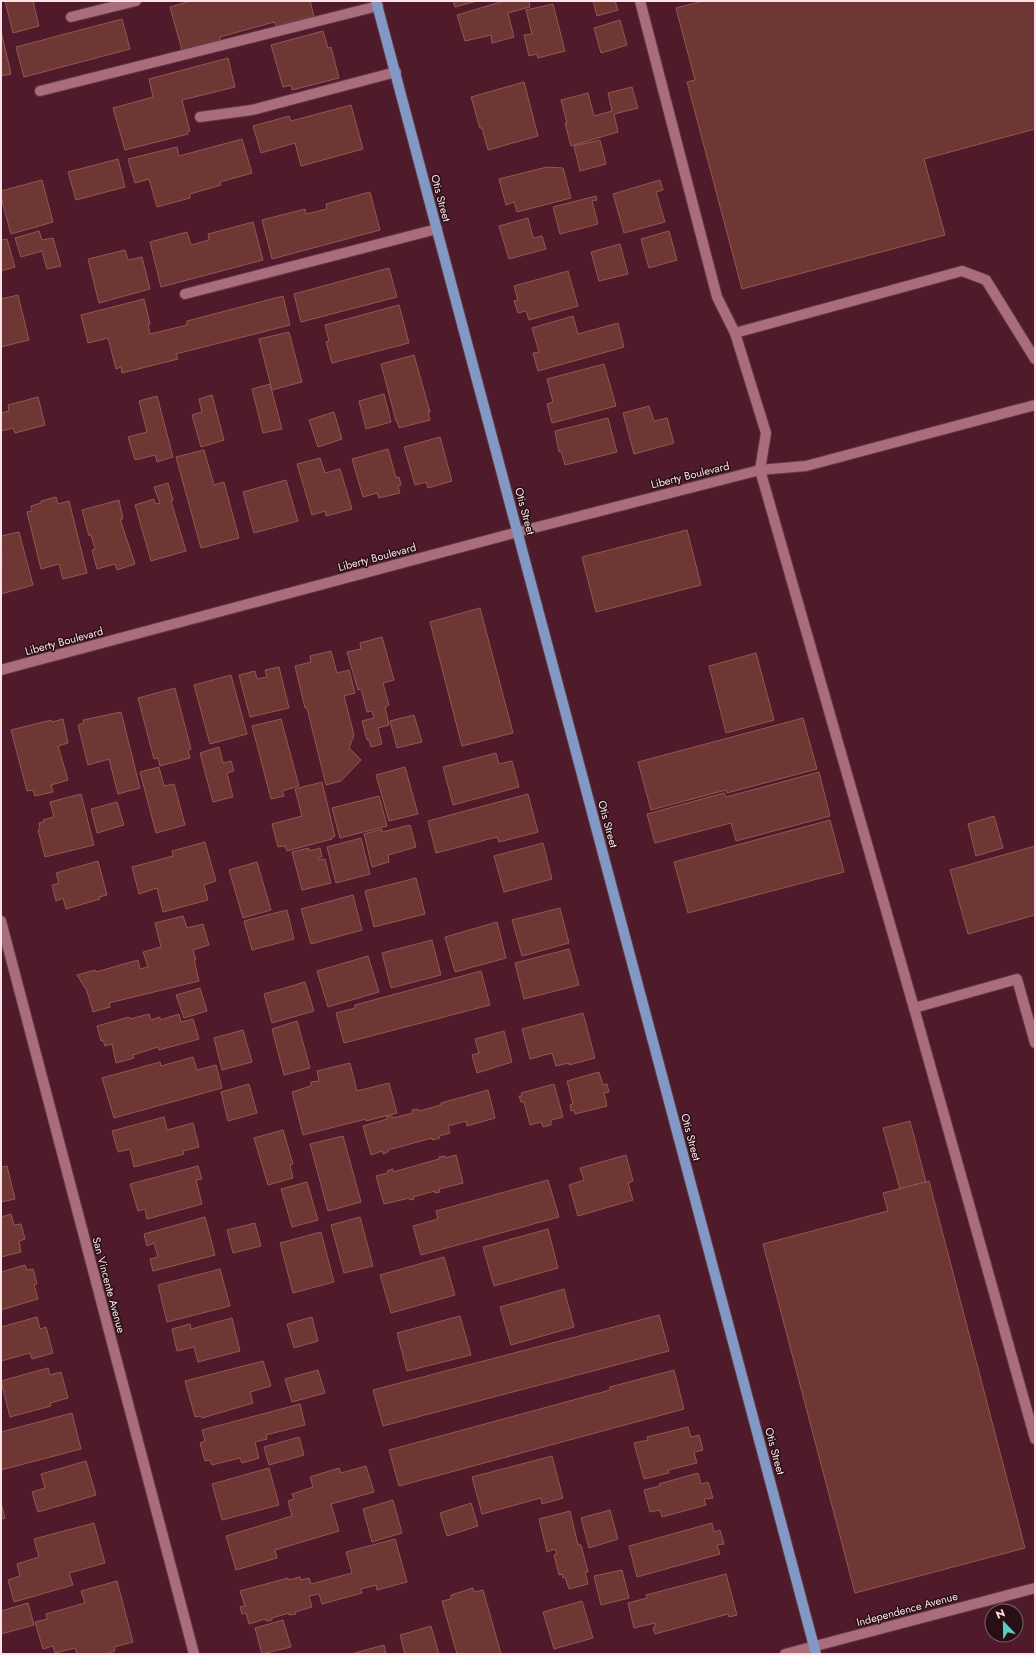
<svg xmlns="http://www.w3.org/2000/svg" width="1036" height="1655" font-family="Jost,sans-serif">
<style>
.building{fill:#6e3733;stroke:#935853}
.lines{fill:none;stroke-linecap:round;stroke-linejoin:round}
.minor-casing{stroke:#633846;stroke-width:12}
.major-casing{stroke:#633846;stroke-width:12}
.minor{stroke:#a96d7b;stroke-width:10}
.major{stroke:#8199c4;stroke-width:10}
.labels{text-anchor:middle;stroke-width:3;stroke-linejoin:round;paint-order:stroke}
.street-label{font-size:11px;fill:#fee2e8;stroke:#270f15}
</style>
<rect width="100%" height="100%" fill="#4f1b2b"/>
<g class="building">
<path d="M5,1h28l6,25 -26,7z"/>
<path d="M191,1h119l4,15 -38,10 -2,-4 -54,15v3l-38,10 -12,-43z"/>
<path d="M453,1h24l-22,6z"/>
<path d="M504,1h25l1,6 -22,6 6,24 -22,6 -1,-8 -26,6 -8,-26z"/>
<path d="M593,1h22l3,9 -21,6z"/>
<path d="M703,1h332v128l-111,30 21,76 -203,54 -55,-207 8,-2 -19,-72z"/>
<path d="M553,4l12,47 -27,7 -1,-4 -8,2 -5,-21 8,-1 -6,-24z"/>
<path d="M122,19l8,30 -106,28 -8,-30z"/>
<path d="M620,20l7,25 -26,8 -7,-25z"/>
<path d="M1,31l10,43 -10,2z"/>
<path d="M323,31l5,17 3,-1 8,31 -47,12 -1,-5 -8,2 -12,-42z"/>
<path d="M228,58l7,29 -53,13 8,31 -3,1 1,2 -63,16 -12,-42 40,-11 -4,-18z"/>
<path d="M524,82l14,54 -50,14 -6,-22h-2l-9,-31z"/>
<path d="M632,87l6,21 -24,6 4,18 -47,14 -6,-23h2l-6,-23 27,-7 6,23 18,-5 -4,-18z"/>
<path d="M351,105l12,44 -62,17 -6,-23 -34,10 -8,-27 36,-10 2,5z"/>
<path d="M242,139l10,34 -32,9 1,3 -31,9v4l-33,9 -8,-28 -14,4 -7,-24 49,-12 2,9z"/>
<path d="M600,140l6,24 -26,7 -6,-25z"/>
<path d="M118,159l7,28 -49,13 -8,-28z"/>
<path d="M547,167l16,1 8,30 -54,14 -3,-10 -8,3 -7,-26z"/>
<path d="M42,180l11,42 -42,12 -10,-37v-6z"/>
<path d="M660,180l3,10 -7,2 9,30 -41,11 -11,-39z"/>
<path d="M370,192l10,38 -108,29 -10,-39 43,-11 1,5 21,-5 -1,-5z"/>
<path d="M596,196l1,4 -5,1 6,23 -38,10 -7,-27z"/>
<path d="M528,218l5,20 9,-2 4,13 -37,10 -10,-33z"/>
<path d="M253,222l10,38 -102,27 -11,-45 37,-10 4,13 18,-5 -1,-6z"/>
<path d="M39,231l3,9 11,-2 8,28 -14,3 -5,-18 -21,6 -6,-19z"/>
<path d="M669,231l8,29 -28,8 -8,-29z"/>
<path d="M7,239l8,28 -14,4v-31z"/>
<path d="M620,244l8,30 -29,7 -8,-29z"/>
<path d="M125,250l3,10 14,-3 8,32 -51,14 -11,-44z"/>
<path d="M389,268l8,29 -96,25 -7,-28z"/>
<path d="M568,271l10,35 -49,14 -3,-9 -8,2 -4,-12 4,-1 -4,-14z"/>
<path d="M18,295l11,45 -28,7v-48z"/>
<path d="M283,296l7,29 -114,29 2,5 -56,14 -1,-6 -5,2 -8,-31 -20,5 -7,-28 63,-16 6,25h-2l2,10 37,-9v-4z"/>
<path d="M399,305l10,38 -77,20 -6,-21 3,-1 -4,-16z"/>
<path d="M573,316l5,18 40,-11 6,24 -86,24 -5,-18 6,-1 -7,-24z"/>
<path d="M289,332l13,50 -30,8 -13,-51z"/>
<path d="M414,355l16,57h-2l2,8 -31,8 -2,-7h-1l-15,-57z"/>
<path d="M604,364l12,42 -64,17 -5,-19 6,-2 -6,-23z"/>
<path d="M270,384l12,45 -19,4 -11,-44z"/>
<path d="M384,394l7,28 -25,7 -7,-28z"/>
<path d="M212,395l12,45 -23,7 -9,-32 10,-3 -3,-13z"/>
<path d="M157,396l16,61 -16,5 -2,-7 -20,5 -7,-23 19,-5 -8,-31z"/>
<path d="M38,397l7,28 -30,8 -2,-5 -12,3v-18l8,-2 -1,-6z"/>
<path d="M649,406l5,15 13,-3 7,25 -40,11 -11,-41z"/>
<path d="M334,412l8,27 -24,8 -9,-27z"/>
<path d="M608,418l9,34 -52,13 -4,-14 -2,1 -4,-21z"/>
<path d="M440,437l12,44 -24,7 -2,-6 -11,3 -11,-38z"/>
<path d="M388,449l8,29 3,-1 2,8 -3,1 2,7 -21,5 -2,-5 -14,4 -11,-38z"/>
<path d="M204,450l10,35 10,-3 15,56 -38,10 -25,-91z"/>
<path d="M320,458l5,15 15,-4 12,40 -26,7 -1,-5 -13,4 -15,-51z"/>
<path d="M286,480l12,41 -44,12 -11,-41z"/>
<path d="M168,483l5,17 -2,1 15,50 -35,10 -16,-56 19,-6 1,5 5,-1 -6,-16z"/>
<path d="M56,497l2,7 11,-3 18,72 -24,6 -4,-15 -18,5 -14,-57 5,-1 -1,-5 10,-3v-2z"/>
<path d="M119,500l4,19h-3l15,45 -18,6 -2,-6 -18,5 -5,-19 3,-1 -4,-14 -2,1 -7,-26z"/>
<path d="M687,530l14,55 -105,27 -14,-55z"/>
<path d="M19,532l14,53 -32,9v-25l1,-1 -1,-32z"/>
<path d="M480,608l33,125 -51,13 -32,-124z"/>
<path d="M382,637l12,43 -11,3 6,22 -4,2 4,18 -11,3 4,16 -11,3 -2,-7h-2l-5,-19 12,-3 -2,-7 -5,1 -6,-23 -3,1 -11,-38 14,-3 -1,-6z"/>
<path d="M331,651l6,22 12,-3 6,23 -11,3 10,39 -5,13 12,12 -20,21 -15,4 -19,-77h-2l-10,-42 16,-4 -1,-6z"/>
<path d="M756,653l18,67 -48,13 -17,-67z"/>
<path d="M279,667l10,41 -39,9 -11,-42 16,-4 2,8 10,-2 -2,-7z"/>
<path d="M231,675l16,59 -37,10 -16,-59z"/>
<path d="M175,688l16,61 -3,1 2,8 -30,8 -2,-8 -4,1 -16,-61z"/>
<path d="M121,712l19,76 -22,6 -9,-35 -21,6 -10,-40 6,-2 -1,-3z"/>
<path d="M414,715l8,27 -25,6 -7,-27z"/>
<path d="M803,718l14,51 -90,24 -1,-3 -75,20 -13,-48z"/>
<path d="M63,719l5,24 -10,3 10,34 -17,5 2,7 -18,4 -2,-6 -6,1 -16,-61 40,-10 1,2z"/>
<path d="M281,719l18,67 -17,5 2,5 -13,3 -19,-73z"/>
<path d="M219,747l4,16 8,-2 3,10 -7,2 6,24 -20,5 -13,-49z"/>
<path d="M496,753l3,11 13,-3 7,26 -66,18 -10,-38z"/>
<path d="M159,767l5,19 10,-2 11,41 -29,8 -16,-61z"/>
<path d="M405,767l13,47 -29,7 -13,-46z"/>
<path d="M819,772l11,44 -94,25 -5,-18 -76,20 -8,-29 77,-21 2,4z"/>
<path d="M322,782l13,54 -3,1v2l-45,12 -2,-5 -7,1 -6,-23 30,-8 -7,-27z"/>
<path d="M81,794l13,51 -49,12 -7,-27 2,-1 -1,-6 5,-1 -1,-2 11,-3 -4,-15z"/>
<path d="M528,794l10,38 -39,10 -2,-5 -61,16 -8,-32z"/>
<path d="M379,796l8,30 -47,12 -8,-30z"/>
<path d="M117,802l7,23 -27,8 -6,-24z"/>
<path d="M994,816l9,32 -27,8 -8,-32z"/>
<path d="M830,820l14,52 -156,41 -14,-51z"/>
<path d="M410,825l6,22 -28,8 1,7 -17,5 -8,-33 18,-5v3z"/>
<path d="M361,838l9,36 -34,9 -9,-36z"/>
<path d="M205,842l11,39 -12,4 4,15 -45,12 -6,-24 -18,6 -7,-27 41,-11 -1,-5z"/>
<path d="M543,843l9,36 -48,13 -10,-36z"/>
<path d="M1035,846v69l-67,19 -18,-64z"/>
<path d="M309,848v3l11,-3 2,9 -4,1 1,2 6,-1 6,24 -29,7 -10,-38z"/>
<path d="M98,861l9,34 -8,2 1,2 -34,10 -3,-11 -7,3 -4,-16 7,-2 -3,-10z"/>
<path d="M257,862l14,48 -28,8 -14,-48z"/>
<path d="M416,878l9,36 -51,13 -9,-36z"/>
<path d="M353,895l9,35 -51,14 -10,-35z"/>
<path d="M560,908l9,35 -47,13 -10,-36z"/>
<path d="M287,910l7,29 -42,11 -8,-29z"/>
<path d="M183,916l4,12 16,-4 6,21 -16,5 3,10h-2l5,21 -90,22 1,4 -17,5 -7,-24h-1l-8,-13 18,-5 1,2 42,-12 2,9 8,-2 -5,-15 18,-5 -6,-24z"/>
<path d="M497,922l9,36 -51,14 -10,-35z"/>
<path d="M432,940l9,35 -50,13 -9,-35z"/>
<path d="M569,949l10,36 -55,14 -9,-36z"/>
<path d="M368,956l11,36 -51,15 -11,-36z"/>
<path d="M481,971l9,34 -146,38 -8,-30 19,-5v-3z"/>
<path d="M305,982l9,29 -42,12 -8,-29z"/>
<path d="M200,988l7,23 -23,7 -8,-23z"/>
<path d="M583,1013l12,45 -26,7v-2l-13,3 -4,-13 -22,6 -8,-30z"/>
<path d="M149,1014l2,6 9,-3v3l19,-6 2,8 12,-3 6,20 -40,11 -1,-3 -25,8 1,3 -18,5 -4,-19 -7,2 -2,-6 -2,1 -4,-15 32,-9 1,2z"/>
<path d="M297,1021l13,47 -26,7 -12,-46z"/>
<path d="M243,1030l9,32 -30,8 -8,-32z"/>
<path d="M504,1031l8,31 -35,11 -5,-18 7,-2 -4,-14z"/>
<path d="M193,1057l4,13 19,-5 6,23 -108,30 -12,-40 58,-16 1,4z"/>
<path d="M350,1063l7,28 32,-8 8,30 -31,8v-2l-63,16 -11,-43 19,-6v-4l8,-1 -2,-10z"/>
<path d="M599,1072l4,13 4,-1 2,8 -5,1 3,13 -32,8 -1,-4 -3,1 -1,-6 3,-1 -6,-23z"/>
<path d="M249,1084l8,29 -29,8 -7,-29z"/>
<path d="M554,1084l9,33 -12,3v5l-8,2 -2,-5 -11,3 -6,-23h-3l-2,-6h3l-1,-3z"/>
<path d="M488,1090l7,28 -28,8 -1,-5 -18,5 2,7 -11,3 1,2 -8,2v-2l-44,12v2l-5,2 -1,-3 -11,4 -8,-29 24,-7v-2l5,-1 1,2 20,-5 -1,-3 6,-1 1,2 22,-6v-2z"/>
<path d="M164,1117l3,13 26,-7 6,24 -16,4 1,3 -50,13 -4,-18 -12,3 -6,-21z"/>
<path d="M910,1121l16,61 -26,7 -17,-61z"/>
<path d="M283,1130l10,34 -3,1 3,13 -25,7 -14,-47z"/>
<path d="M343,1136l18,66 -33,9 -18,-67z"/>
<path d="M456,1155l7,28 -24,6 1,3 -5,1v-2l-22,6 1,2 -4,1 -1,-2 -25,6 -8,-28 12,-3 -1,-2 6,-2v3l46,-13v-2l6,-1v2z"/>
<path d="M626,1155l7,26 -5,2 5,17 -55,16 -9,-31 15,-5 -4,-12z"/>
<path d="M7,1166l8,33 -14,3v-35z"/>
<path d="M198,1166l4,13 -6,1 6,24 -55,15 -2,-10 -7,2 -8,-27z"/>
<path d="M548,1180l11,37 -138,38 -8,-29 25,-7 -2,-8z"/>
<path d="M929,1181l96,367 -170,45 -92,-349 125,-33 -5,-18z"/>
<path d="M307,1182l11,38 -26,7 -11,-38z"/>
<path d="M11,1214l3,11 7,-1 4,15 -6,2 2,11 -20,5v-40z"/>
<path d="M205,1217l10,38 -62,16 -3,-12 8,-2 -4,-14 -7,3 -3,-12z"/>
<path d="M360,1217l13,49 -29,7 -13,-48z"/>
<path d="M255,1223l6,23 -28,7 -6,-23z"/>
<path d="M548,1229l10,39 -64,18 -11,-39z"/>
<path d="M321,1232l13,50 -41,11 -13,-50z"/>
<path d="M444,1257l11,38 -64,18 -11,-38z"/>
<path d="M25,1265l2,5 6,-1 4,15 -3,1 4,14 -37,11v-38z"/>
<path d="M220,1269l10,37 -63,16 -9,-37z"/>
<path d="M564,1289l10,38 -63,18 -11,-38z"/>
<path d="M659,1315l10,36 -286,75 -10,-36z"/>
<path d="M460,1316l11,39 -64,16 -10,-38z"/>
<path d="M37,1317l3,12 6,-2 7,26 -21,6 -2,-6 -29,8v-34z"/>
<path d="M312,1317l6,24 -24,7 -7,-24z"/>
<path d="M232,1318l8,33 -42,11 -4,-15 -17,4 -5,-22 18,-5 1,5z"/>
<path d="M263,1361l8,25 -21,6 3,11 -51,15 -1,-2 -6,1 -10,-36z"/>
<path d="M48,1368l2,7 11,-3 7,26 -18,5 1,3 -41,11 -9,-36z"/>
<path d="M318,1370l7,23 -33,9 -7,-23z"/>
<path d="M674,1370l10,39 -285,77 -10,-36 221,-60v-3z"/>
<path d="M300,1404l5,21 -39,10 1,4 -12,3 4,16 -17,5 -2,-5 -28,7 -2,-5 -5,1 -5,-18 5,-2 -3,-11z"/>
<path d="M72,1413l9,36 -80,21v-38z"/>
<path d="M688,1427l3,10 8,-2 4,15 -9,2 3,11 -29,7 1,3 -25,6 -10,-36 14,-3 -1,-3z"/>
<path d="M299,1437l5,18 -35,10 -5,-18z"/>
<path d="M552,1456l11,42 -21,6 -1,-6 -59,16 -10,-37z"/>
<path d="M86,1461l10,34 -58,17 -6,-20 13,-4 -4,-14z"/>
<path d="M366,1466l8,26 -43,12 8,27 -64,19 2,8 -41,12 -10,-34 66,-20 -4,-15 6,-2 -2,-5 21,-7 -3,-10 29,-9 2,5z"/>
<path d="M269,1468l10,37 -57,15 -10,-36z"/>
<path d="M698,1473l3,11 7,-2 5,16 -9,1 2,6 -44,12 -2,-7 -10,2 -6,-22 16,-4 -1,-2z"/>
<path d="M393,1500l9,33 -30,9 -9,-33z"/>
<path d="M1,1503l4,15 -4,1z"/>
<path d="M471,1503l7,23 -31,10 -7,-23z"/>
<path d="M610,1510l8,29 -29,9 -8,-30z"/>
<path d="M570,1511l8,34h3l7,27h-3l3,12 -19,5 -4,-12 -2,1 -1,-4 -3,1 -5,-20 3,-1 -2,-5 -8,3 -8,-33z"/>
<path d="M94,1523l11,40 -36,10 4,12 -59,17 -6,-22 12,-4 -3,-12 22,-7 -5,-18z"/>
<path d="M712,1523l2,9 6,-2 4,14 -7,1 3,9 -83,23 -8,-31z"/>
<path d="M395,1539l12,43 -30,8 -1,-5 -15,4 1,4 -40,11 -3,-10 -10,2 3,11 -17,5 1,2 -7,1v-2l-17,5v2l-6,1 -1,-2 -16,5 -3,-11 -4,1 -2,-7 5,-1 -5,-15 48,-13 1,2 11,-3 1,3 8,-2 2,6 41,-11 -6,-21z"/>
<path d="M622,1570l7,28 -28,7 -7,-29z"/>
<path d="M726,1574l11,41 -8,2 -1,-3 -73,20 -2,-6 2,-1v-4l-21,5 -6,-25 19,-5 -1,-3z"/>
<path d="M117,1581l16,61 -19,5 1,4 -10,3h-28l-2,-6 -20,5 -2,-7 -10,3 -8,-27 12,-3 -1,-5 39,-11 -4,-12z"/>
<path d="M473,1588l1,4 9,-2 18,64h-44l-15,-53 9,-2v-4z"/>
<path d="M582,1601l11,37 -39,11 -11,-37z"/>
<path d="M28,1603l6,22 -33,9v-23z"/>
<path d="M283,1620l8,27 -29,7 -7,-26z"/>
<path d="M431,1626l8,28h-34l-5,-19z"/>
<path d="M384,1645l2,9h-35z"/>
</g>
<g class="lines">
<g class="minor-casing">
<g id="minor">
<path d="M640,1l77,296 18,36 31,100 -6,37 154,538 121,431"/>
<path d="M71,17l65,-16"/>
<path d="M40,91l338,-85"/>
<path d="M200,117l52,-7 144,-38"/>
<path d="M185,294l252,-65"/>
<path d="M735,333l227,-62 24,9 49,79"/>
<path d="M1,670l517,-138 242,-62 46,-4 229,-61"/>
<path d="M1,921l193,733"/>
<path d="M914,1008l103,-29 18,64"/>
<path d="M785,1654l250,-66"/>
</g>
</g>
<g class="major-casing">
<path id="major" d="M376,1l440,1653"/>
</g>
<use href="#minor" class="minor"/>
<use href="#major" class="major"/>
</g>
<g class="labels">
<g class="street-label">
<text transform="translate(441 198) rotate(75)" y="4">Otis Street</text>
<text transform="translate(690 475) rotate(-14)" y="4">Liberty Boulevard</text>
<text transform="translate(525 511) rotate(75)" y="4">Otis Street</text>
<text transform="translate(377 557) rotate(-15)" y="4">Liberty Boulevard</text>
<text transform="translate(64 641) rotate(-15)" y="4">Liberty Boulevard</text>
<text transform="translate(608 824) rotate(75)" y="4">Otis Street</text>
<text transform="translate(691 1137) rotate(75)" y="4">Otis Street</text>
<text transform="translate(109 1285) rotate(75)" y="4">San Vincente Avenue</text>
<text transform="translate(775 1451) rotate(75)" y="4">Otis Street</text>
<text transform="translate(907 1609) rotate(-15)" y="4">Independence Avenue</text>
</g>
</g>
<rect width="1036" height="1655" fill="none" stroke="#fee2e8" stroke-width="4"/>
<g transform="translate(1004 1623) rotate(338)"><circle r="19" fill="#270f15" stroke="#7d6369"/>
<path d="M0-3L7 15L0 10L-7 15Z" fill="#58cec0"/>
<text y="-6" font-size="11" font-weight="bold" text-anchor="middle" fill="#fee2e8">N</text>
</g>
</svg>
